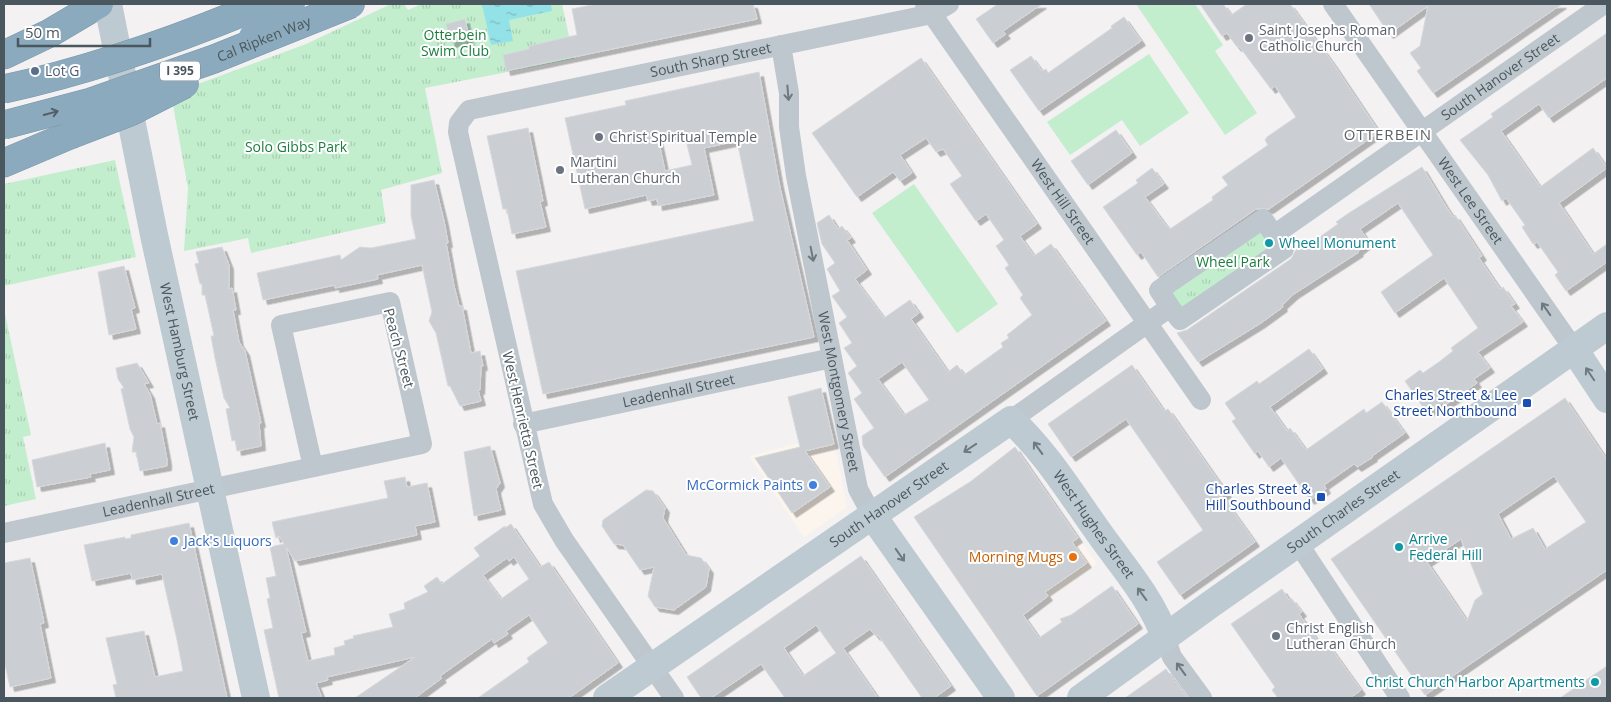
<svg xmlns="http://www.w3.org/2000/svg" width="1611" height="702" font-family="'Open Sans',sans-serif">
<style>
.commercial{fill:#fcf5ed}
.green{fill:#c3eece}
.park{fill:url(#park-tufts)}
.water{fill:url(#water-ripples)}
.building{fill:#cbcfd3;stroke:#d6d8dc;fill-rule:evenodd;filter:url(#shadow)}
.lines{fill:none;stroke-linecap:round;stroke-linejoin:round}
.highway-casing{stroke:#7795a8;stroke-width:29}
.street{stroke:#bec7cd;stroke-width:20}
.secondary{stroke:#becad1;stroke-width:28}
.highway{stroke:#8caabd;stroke-width:28}
.highway-bridge-casing{stroke:#7795a8;stroke-width:29;stroke-linecap:butt}
.highway-bridge{stroke:#8caabd;stroke-width:28}
.oneway{stroke:#6d797f}
.oneway2{stroke:#515f68}
.oneway3{stroke:#6d7a80}
.worship-dot{fill:#6b7280;stroke:#fff;stroke-width:2}
.service-dot{fill:#5c6f8a;stroke:#fff;stroke-width:2}
.culture-dot{fill:#0f9aa8;stroke:#fff;stroke-width:2}
.transit-dot{fill:#1a4fb4;stroke:#fff;stroke-width:2}
.shop-dot{fill:#3f7fe0;stroke:#fff;stroke-width:2}
.food-dot{fill:#e8710a;stroke:#fff;stroke-width:2}
.labels{text-anchor:middle;stroke-width:4;stroke-linejoin:round;paint-order:stroke}
.shield{fill:#fff;stroke:#80898e;stroke-width:1}
.shield-label{font-size:12px;font-weight:bold;fill:#4a575e}
.worship-label{font-size:14px;fill:#5b616d;stroke:#fff;text-anchor:start}
.park-label{font-size:14px;fill:#1d7d40;stroke:#fff}
.street-label{font-size:14px;fill:#4a575e;stroke:#fff}
.service-label{font-size:14px;fill:#4e5e75;stroke:#fff;text-anchor:start}
.culture-label{font-size:14px;fill:#0d838f;stroke:#fff;text-anchor:start}
.transit-label{font-size:14px;fill:#164399;stroke:#fff;text-anchor:end}
.shop-label{font-size:14px;fill:#366cbe;stroke:#fff;text-anchor:end}
.food-label{font-size:14px;fill:#c56008;stroke:#fff;text-anchor:end}
.neighbourhood-label{font-size:15px;letter-spacing:1px;fill:#5e6266;stroke:#fff}
</style>
<defs>
<pattern id="park-tufts" width="24" height="20" patternUnits="userSpaceOnUse" patternTransform="scale(1.25)"><rect width="24" height="20" fill="#c3eece"/><path d="M3 7l-1-3M5 7V3M7 7l1-3M15 17l-1-3M17 17v-4M19 17l1-3" fill="none" stroke="#a9ceb3"/></pattern>
<pattern id="water-ripples" width="26" height="14" patternUnits="userSpaceOnUse" patternTransform="scale(1.25)"><rect width="26" height="14" fill="#93e2e8"/><path d="M2 4q2-2 4 0t4 0M15 11q2-2 4 0t4 0" fill="none" stroke="#7ababf"/></pattern>
<filter id="shadow"><feDropShadow dx="4.5" dy="4.5" stdDeviation="0" flood-color="#0004"/></filter>
</defs>
<rect width="100%" height="100%" fill="#f3f1f2"/>
<g class="commercial">
<path d="M833,434l14,73 -43,30 -55,-81z"/>
<path d="M1078,537l19,27 -103,72 -18,-27z"/>
</g>
<g class="green">
<path d="M1136,4h59l28,41 -8,6 42,62 -32,22z"/>
<path d="M1149,54l40,59 -49,33 -18,-26 -52,35 -23,-33z"/>
<path d="M914,184l84,120 -41,29 -85,-120z"/>
</g>
<g class="park">
<path d="M391,4h13l4,6 13,-6h141l12,55 -149,29 17,85 -61,17 5,33 -135,30 -3,-15 -64,13 4,-63 -17,-94 135,-50z"/>
<path d="M115,160l21,97 -132,29v-102z"/>
<path d="M1262,225l16,23 -98,67 -15,-23z"/>
<path d="M4,309l27,126 -8,2 13,62 -32,7z"/>
</g>
<path class="water" d="M482,4h69l1,7 -43,9 4,21 -22,4z"/>
<g class="building">
<path d="M596,4h157l4,15 -251,52 -3,-16 26,-6v-3l48,-11 -5,-26z"/>
<path d="M998,4h44l-39,27 3,3 -13,9 -17,-24z"/>
<path d="M1200,4h23l8,11 16,-11h43l42,58 47,70 -110,77h-13l-98,68 -17,-25 -4,3 -34,-48 35,-24 -2,-3 16,-12 12,16 -19,13 22,30 2,-1 1,3 43,-29 -1,-3 16,-12 -6,-8 46,-32 -3,-5 2,-3 29,-20 -21,-31 -4,3 -32,-43 -2,1 -10,-14 -5,3z"/>
<path d="M1369,4h193l-129,89 -16,-22 4,-3 -11,-15 10,-7 8,-40 -39,28z"/>
<path d="M1124,17l17,24 -102,70 -29,-41 21,-14 11,15 4,-2 2,4 64,-45 -1,-2z"/>
<path d="M465,19l4,19 -18,5 -5,-19z"/>
<path d="M1607,33v45l-58,40 -10,-14 -38,27 39,56 53,-39 14,20 -48,35 34,51 14,-10v18l-41,29 -11,-16 3,-3 -21,-30 -4,2 -11,-17 3,-2 -19,-27 -4,3 -14,-26 -28,-35 33,-23 -2,-3z"/>
<path d="M921,58l116,166 -17,12 14,20 17,-12 55,77 -221,156 -22,-31 -1,-10 12,-8 -20,-29 8,-6 -14,-20 9,-7 -13,-18 8,-5 -13,-20 8,-6 -15,-21 8,-5 -13,-22 8,-6 -13,-19 -5,-21 12,-8 9,14 4,-3 9,12 -4,2 20,30 -12,9 29,39 26,-18 9,13 -8,6 37,53 9,-7 7,10 39,-28 -2,-4 8,-5 -2,-3 25,-20 -12,-17 3,-3 -18,-27 4,-3 -13,-19 8,-6 -18,-26 -10,7 -26,-37 12,-8 -19,-27 -7,3 -10,-14 -26,17 12,18 -12,8 -7,-9 -36,25 -45,-64zM902,362l27,38 -25,15 -26,-36z"/>
<path d="M759,72l20,111 35,154 -271,57 -27,-123 238,-50 -17,-80 -33,7 10,47 -56,11 -1,-7 -9,2 -2,-6 -61,14 -20,-91 61,-13 -1,-4zM684,132l8,33 -27,6 -7,-33z"/>
<path d="M528,128l15,73 -3,1 6,25 -34,7 -5,-25h-4l-16,-73z"/>
<path d="M1116,130l16,23 -44,32 -17,-24z"/>
<path d="M1422,167l23,38 8,12 2,-2 27,41 -3,2 21,31 3,-2 12,17 -4,2 12,16 -45,30 12,16 -16,11 3,4 -32,22 -2,-3 -16,11 -22,-32 15,-11 3,3 16,-11 14,-11 -2,-3 27,-20 -34,-50 -49,35 -14,-21 52,-37 -35,-52 -38,26 9,13 -11,9 1,1 -65,42 -12,11 1,2 -22,16 -63,39 -21,-29 10,-3 104,-71 5,-9 5,-4 2,3 35,-25 -2,-2 13,-9z"/>
<path d="M434,180l10,41 4,22h-2l8,43 5,20h3l9,47 9,-2 3,15h-2l-1,24h-2l3,11 -21,5 -10,-20h-2l-12,-53 -7,-12 3,-9 -10,-47 -45,10 1,4 -43,9v-3l-72,15 -6,-27 83,-18 1,5 19,-13 11,1 45,-9 -5,-23v-31z"/>
<path d="M222,247l7,18v24l3,-1 4,22h-3l6,32 6,9 16,72h-2l2,23 -24,5 -2,-11 -3,1 -6,-32 4,-1 -6,-10 -9,-40 -4,-22h3l-9,-41h-3v-11h-2l-5,-20 4,-1 -3,-11z"/>
<path d="M124,266l11,42 -4,1 5,20 -27,6 -11,-63z"/>
<path d="M1309,349l14,20 -53,38 17,24 3,-3 16,22 58,-41 2,4 16,-11 23,31 -33,23 1,1 -16,10 -3,-3 -30,21 2,4 -16,11 -29,-42 -12,9 -11,-16 -3,3 -23,-33 4,-2 -11,-16 32,-22 2,3z"/>
<path d="M137,363l12,20 -5,1 6,10 7,30 3,-1 7,37v6l-27,5 -4,-19h-4l2,-15 -4,-8 -9,-40 3,-1 -6,-9 -2,-11z"/>
<path d="M1132,365l32,46 4,-2 59,84 -5,3 33,46 -75,53 -23,-33 46,-32 -77,-111 -55,38 -23,-33z"/>
<path d="M821,388l13,56 -29,7 25,36 -38,26 -37,-55 45,-11 -12,-50z"/>
<path d="M1565,398l42,62v110l-182,125 -94,-136zM1554,476l32,46 -41,27 -12,-21 -22,11 -13,-25zM1461,539l22,55 -8,6 -8,21 -40,-59z"/>
<path d="M105,443l5,27 -20,4 1,3 -54,10 -5,-27z"/>
<path d="M490,446l10,37 -4,6 5,21 -27,6 -10,-64z"/>
<path d="M1015,447l63,91 -6,4 15,21 -42,29 3,4 -25,19 16,23 23,-16 -2,-3 11,-4 41,-29 26,38 -101,72 -123,-179 56,-35z"/>
<path d="M405,477l2,10 20,-4 8,39 -20,4 2,9 -122,26 -9,-14 20,85 -5,1 7,28 27,-6 -1,-7 11,-3 -1,-4 10,-3 -1,-2 40,-9 -4,-13 16,-5 -1,-6 24,-11 -4,-6 13,-9 5,7 38,-28 -6,-8 31,-22v2l6,-4 29,43 9,-5 69,101 -49,35h-91l51,-36 -2,-4 21,-15 -19,-28 -23,16 2,3 -14,9 -2,-4 -52,37 2,2 -27,20h-60l60,-41 -88,20 1,3 -12,3 6,15h-43l-15,-68 9,-2 -6,-29 3,-1 -4,-20 10,-2 -6,-29 14,-3 -5,-8 -3,2 -4,-16 116,-24 -4,-17zM514,557l15,22 -28,20 -18,-24 24,-17 2,3z"/>
<path d="M646,490l7,1 12,17 -2,10 23,37 15,3 8,11 -3,18 -32,23 -19,-3 -7,-11 6,-29 -14,3 -17,-25 -9,-1 -12,-18 1,-6z"/>
<path d="M189,523l38,175h-111l-3,-13 4,-1 -11,-46 38,-7 11,46 28,-6 -6,-31 -15,-66 -30,6 -1,-7 -39,8 -8,-36 41,-8v2l6,-1v-3z"/>
<path d="M861,556l90,130 -17,12h-12l-44,-63 -2,1 -6,-7 -27,19 35,50h-93l-24,-34 -50,34h-10l-14,-21zM816,625l20,28 -33,23 -19,-28z"/>
<path d="M30,558l14,65 -4,1 11,54 -41,9 -6,-27v-97z"/>
<path d="M1282,589l7,11 2,-2 11,14 -3,2 26,37 5,-4 31,43 -11,8h-72l-6,-8 3,-3 -44,-63z"/>
<path d="M1607,666v32h-47z"/>
<path d="M1166,669l21,29h-62z"/>
</g>
<g class="lines">
<g class="highway-casing">
<g id="highway">
<path d="M4,55l46,-22 49,-29"/>
<path d="M4,163l66,-28"/>
</g>
</g>
<g class="street">
<path id="s1" d="M925,4l276,396"/>
<path id="s2" d="M1333,4l241,345"/>
<path id="s3" d="M781,45l8,48v34l7,49 62,313 14,26"/>
<path id="s4" d="M1274,235l330,-231"/>
<path d="M1011,420l159,-113 10,13 104,-71 -21,-30 -104,71 11,17"/>
<path id="s5" d="M523,424l309,-66"/>
<path id="s6" d="M4,533l418,-89 -32,-142 -109,23 32,142"/>
<path d="M1298,543l102,155"/>
<path d="M1165,637l7,20 30,41"/>
<path id="s7" d="M674,698l-110,-158 -21,-36 -85,-372 1,-9 10,-13 463,-96 17,-10"/>
</g>
<g class="secondary">
<path id="s8" d="M108,4l46,231 102,463"/>
<path d="M1574,349l33,50"/>
<path d="M872,515l129,183"/>
<path id="s9" d="M607,698l404,-278c36,33 62,77 91,117 23,32 50,63 63,100"/>
<path id="s10" d="M1081,698l130,-94 396,-278"/>
</g>
<use href="#highway" class="highway"/>
<g class="highway-bridge-casing">
<g id="highway-bridge">
<path d="M253,37l38,-33"/>
<path d="M4,89c89,-19 175,-50 259,-85"/>
<path id="s11" d="M4,125l87,-23 123,-43 137,-55"/>
<path d="M70,135l60,-23 55,-28"/>
</g>
</g>
<use href="#highway-bridge" class="highway-bridge"/>
</g>
<defs><path id="oneway-shaft" d="M-6 0H5M1.5-3L5.5 0L1.5 3" fill="none" stroke-width="1.6" stroke-linecap="round" stroke-linejoin="round" transform="scale(1.25)"/></defs>
<g class="oneway">
<use href="#oneway-shaft" transform="translate(788 93) rotate(85)"/>
<use href="#oneway-shaft" transform="translate(812 254) rotate(79)"/>
<use href="#oneway-shaft" transform="translate(1546 309) rotate(-125)"/>
<use href="#oneway-shaft" transform="translate(1181 669) rotate(-126)"/>
</g>
<use class="oneway2" href="#oneway-shaft" transform="translate(51 113) rotate(-15)"/>
<g class="oneway3">
<use href="#oneway-shaft" transform="translate(1590 374) rotate(-124)"/>
<use href="#oneway-shaft" transform="translate(970 448) rotate(146)"/>
<use href="#oneway-shaft" transform="translate(1038 448) rotate(-126)"/>
<use href="#oneway-shaft" transform="translate(900 555) rotate(55)"/>
<use href="#oneway-shaft" transform="translate(1142 594) rotate(-126)"/>
</g>
<g class="worship-dot">
<circle cx="1249" cy="38" r="5"/>
<circle cx="599" cy="137" r="5"/>
<circle cx="560" cy="170" r="5"/>
<circle cx="1276" cy="636" r="5"/>
</g>
<circle class="service-dot" cx="35" cy="71" r="5"/>
<g class="culture-dot">
<circle cx="1269" cy="243" r="5"/>
<circle cx="1399" cy="547" r="5"/>
<circle cx="1595" cy="682" r="5"/>
</g>
<g class="transit-dot">
<rect x="1522" y="398" width="10" height="10" rx="2.5"/>
<rect x="1316" y="492" width="10" height="10" rx="2.5"/>
</g>
<g class="shop-dot">
<circle cx="813" cy="485" r="5"/>
<circle cx="174" cy="541" r="5"/>
</g>
<circle class="food-dot" cx="1073" cy="557" r="5"/>
<g class="labels">
<rect class="shield" x="160" y="61.5" width="40" height="19" rx="4"/>
<g class="shield-label">
<text x="180" y="75">I 395</text>
</g>
<g class="worship-label">
<text x="1259" y="35">Saint Josephs Roman<tspan x="1259" dy="16">Catholic Church</tspan></text>
<text x="609" y="142">Christ Spiritual Temple</text>
<text x="570" y="167">Martini<tspan x="570" dy="16">Lutheran Church</tspan></text>
<text x="1286" y="633">Christ English<tspan x="1286" dy="16">Lutheran Church</tspan></text>
</g>
<g class="park-label">
<text x="455" y="40">Otterbein<tspan x="455" dy="16">Swim Club</tspan></text>
<text x="296" y="152">Solo Gibbs Park</text>
<text x="1233" y="267">Wheel Park</text>
</g>
<g class="street-label">
<text dy="5" stroke="none"><textPath href="#s11" startOffset="274">Cal Ripken Way</textPath></text>
<text dy="5" stroke="none"><textPath href="#s7" startOffset="888">South Sharp Street</textPath></text>
<text dy="5" stroke="none"><textPath href="#s4" startOffset="276">South Hanover Street</textPath></text>
<text dy="5" stroke="none"><textPath href="#s2" startOffset="240">West Lee Street</textPath></text>
<text dy="5" stroke="none"><textPath href="#s1" startOffset="241">West Hill Street</textPath></text>
<text transform="translate(399 348) rotate(75)" y="5">Peach Street</text>
<text dy="5" stroke="none"><textPath href="#s8" startOffset="355">West Hamburg Street</textPath></text>
<text dy="5" stroke="none"><textPath href="#s5" startOffset="159">Leadenhall Street</textPath></text>
<text dy="5" stroke="none"><textPath href="#s3" startOffset="352">West Montgomery Street</textPath></text>
<text transform="translate(523 420) rotate(77)" y="5">West Henrietta Street</text>
<text dy="5" stroke="none"><textPath href="#s6" startOffset="158">Leadenhall Street</textPath></text>
<text dy="5" stroke="none"><textPath href="#s9" startOffset="342">South Hanover Street</textPath></text>
<text dy="5" stroke="none"><textPath href="#s10" startOffset="322">South Charles Street</textPath></text>
<text dy="5" stroke="none"><textPath href="#s9" startOffset="624">West Hughes Street</textPath></text>
</g>
<g class="service-label">
<text x="45" y="76">Lot G</text>
</g>
<g class="culture-label">
<text x="1279" y="248">Wheel Monument</text>
<text x="1409" y="544">Arrive<tspan x="1409" dy="16">Federal Hill</tspan></text>
<text x="1585" y="687" text-anchor="end">Christ Church Harbor Apartments</text>
</g>
<g class="transit-label">
<text x="1517" y="400">Charles Street &amp; Lee<tspan x="1517" dy="16">Street Northbound</tspan></text>
<text x="1311" y="494">Charles Street &amp;<tspan x="1311" dy="16">Hill Southbound</tspan></text>
</g>
<g class="shop-label">
<text x="803" y="490">McCormick Paints</text>
<text x="184" y="546" text-anchor="start">Jack's Liquors</text>
</g>
<g class="food-label">
<text x="1063" y="562">Morning Mugs</text>
</g>
<g class="neighbourhood-label">
<text x="1388" y="140">OTTERBEIN</text>
</g>
</g>
<rect width="1611" height="702" fill="none" stroke="#4a575e" stroke-width="10"/>
<path d="M18 38v8h132v-8" fill="none" stroke="#4a575e" stroke-width="2.5"/>
<text x="25" y="38" font-size="15" fill="#4a575e" stroke="#ffffff" stroke-width="4" paint-order="stroke">50 m</text>
</svg>
